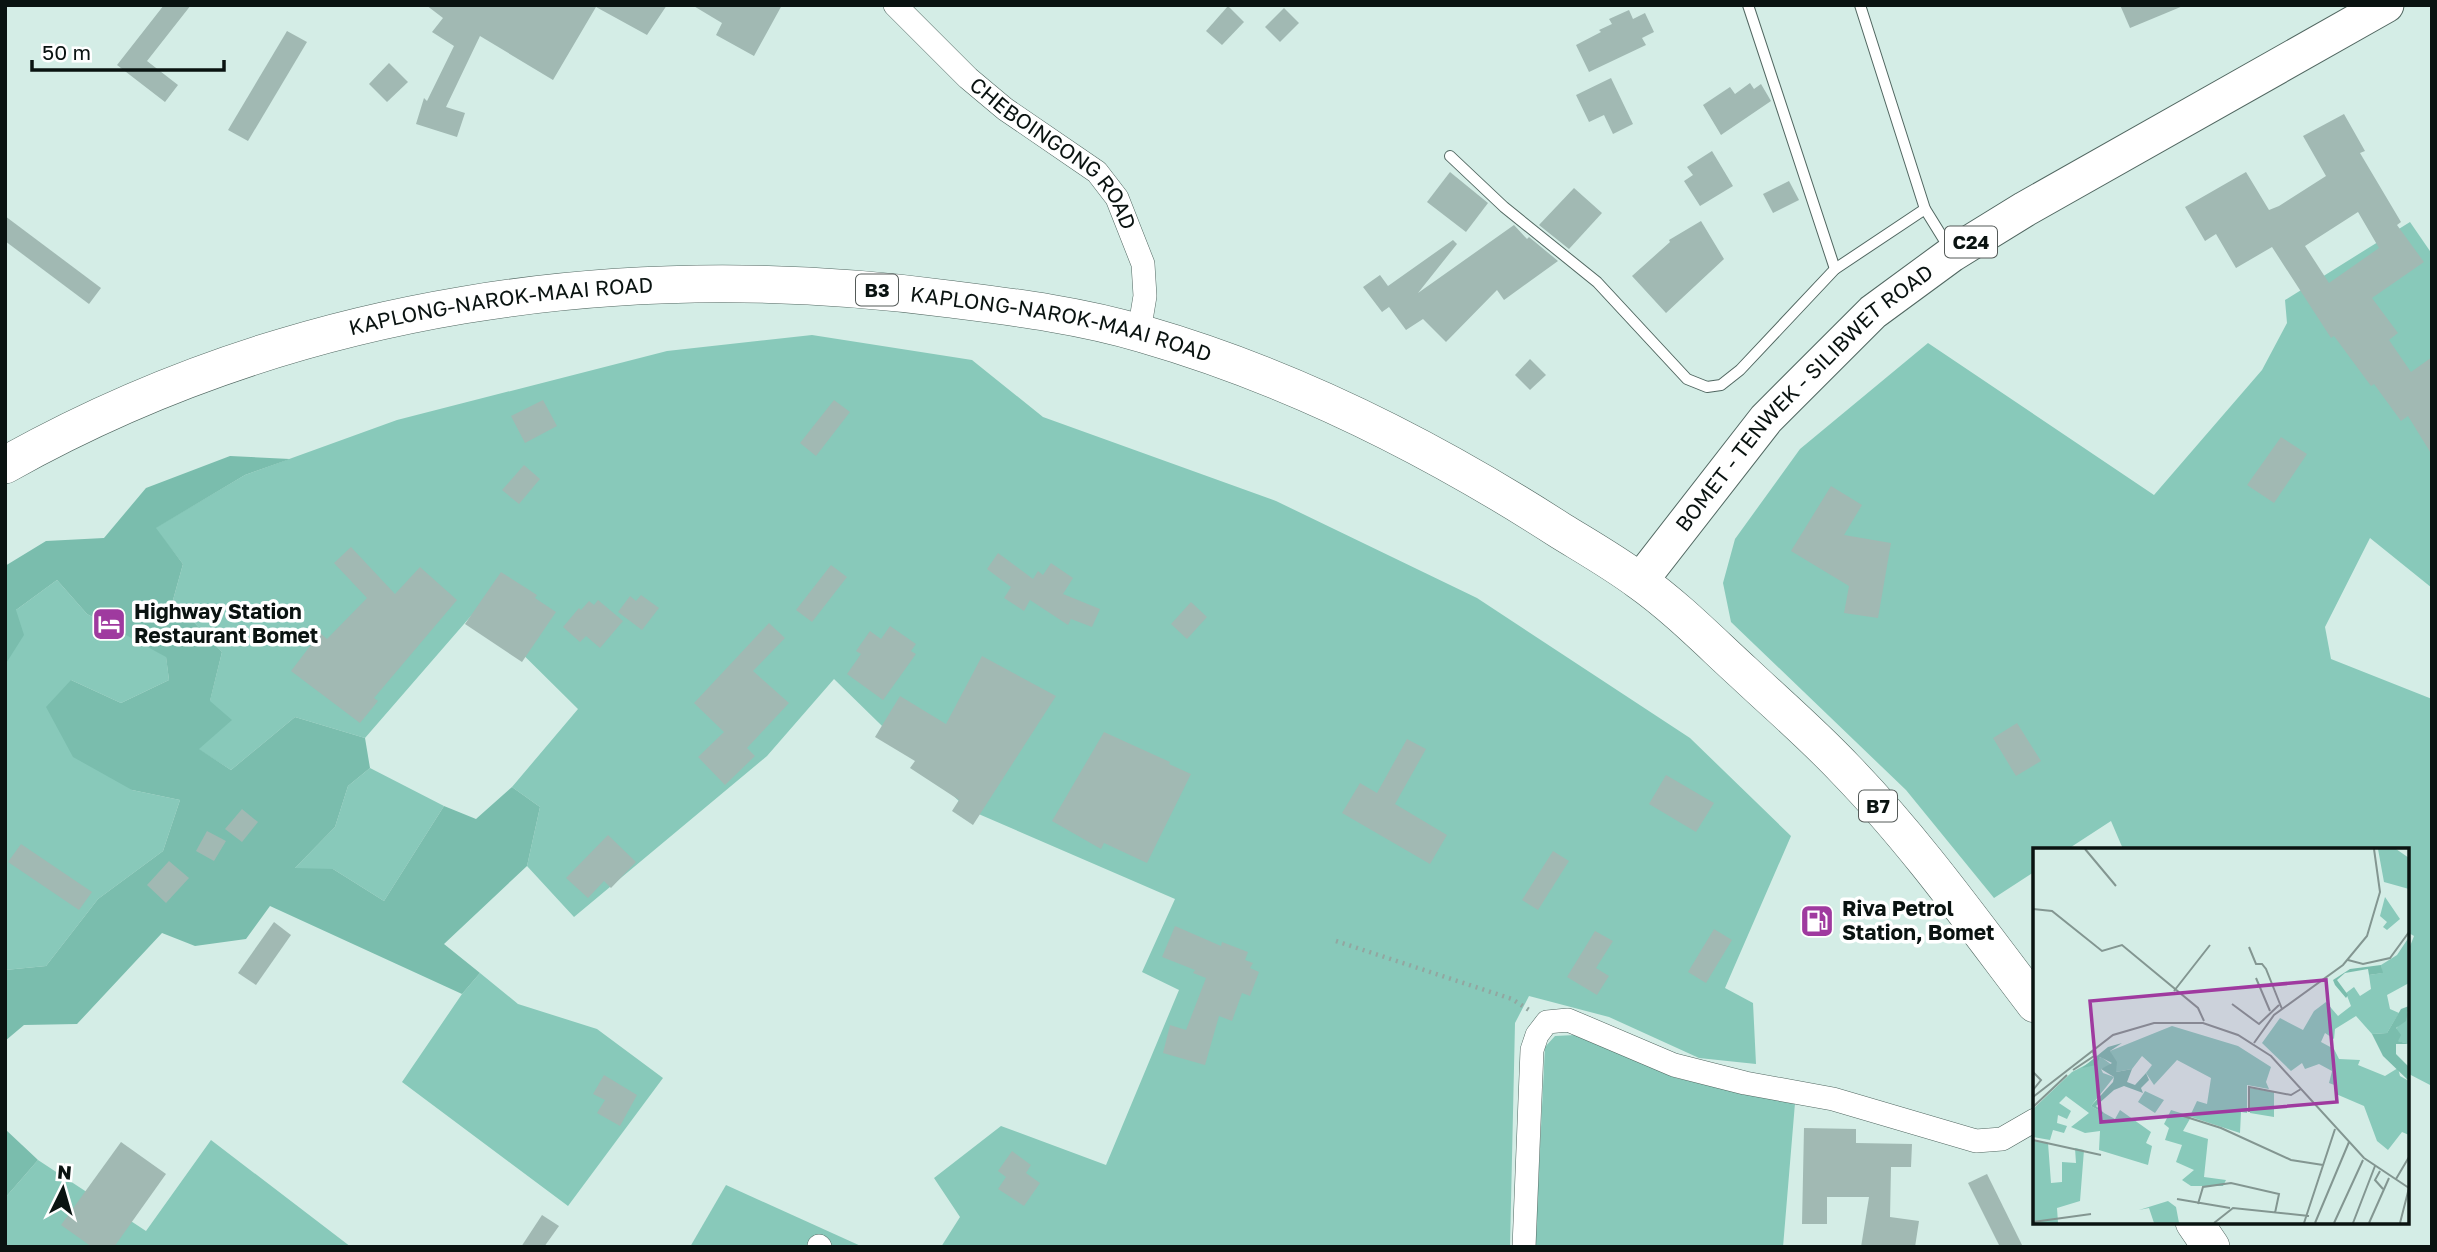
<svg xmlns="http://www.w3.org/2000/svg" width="2437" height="1252" font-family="'Golos Text',sans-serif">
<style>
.green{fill:#88c9ba}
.forest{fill:#7abdad}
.building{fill:#a1b9b3;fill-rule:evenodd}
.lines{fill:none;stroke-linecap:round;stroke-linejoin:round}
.service-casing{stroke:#516761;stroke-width:12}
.minor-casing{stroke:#516761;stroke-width:24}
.primary-casing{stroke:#516761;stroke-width:37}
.trunk-casing{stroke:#516761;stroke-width:38}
.path{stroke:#92a6a0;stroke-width:4.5;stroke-dasharray:2 5;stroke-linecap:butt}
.service{stroke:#fff;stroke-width:10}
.minor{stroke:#fff;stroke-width:23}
.primary{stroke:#fff;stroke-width:35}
.trunk{stroke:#fff;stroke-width:37}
.labels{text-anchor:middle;stroke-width:7;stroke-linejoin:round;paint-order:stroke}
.shield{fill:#fff;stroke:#545a58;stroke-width:2}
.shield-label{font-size:19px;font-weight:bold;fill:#0a1311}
.street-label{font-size:21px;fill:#0a1311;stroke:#fff}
.poi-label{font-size:21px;font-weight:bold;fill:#0a1311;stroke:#fff;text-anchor:start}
.inset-road{fill:none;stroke:#839691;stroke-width:2}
.view{fill:#9f3a9f;fill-opacity:0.15;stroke:#9f3a9f;stroke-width:3.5}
.inset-edge{fill:none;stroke:#0a1311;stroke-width:3.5}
</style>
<rect width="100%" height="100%" fill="#d4ede6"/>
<g class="green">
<path d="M2410,222l22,32v334l-62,-50 -45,89 6,32 101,40v387l-25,-13v-119l7,-18 -7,-4v-82l-284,-1 -12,-28 -43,28 -33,1 -1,22 -40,26 -88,-108 -175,-168 -8,-39 12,-44 65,-90 128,-106 226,152 108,-125 25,-47 -2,-23z"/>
<path d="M812,335l160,25 71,57 233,84 201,97 213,140 101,98 -66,152 28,15 3,61 -57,-6 -90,-41 -80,-21 -14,27 -5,224h-569l19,-30 -26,-39 67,-52 105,39 73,-175 -37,-18 33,-73 -208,-90 -133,-130 -67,77 -193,161 -47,-51 13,-59 -28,-20 66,-78 -101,-100 -112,129 -70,-21 -64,53 -33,-21 24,-97 -49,-52 10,-36 -28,-36 90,-53 152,-55 270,-69z"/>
<path d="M57,580l30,34 79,42 3,24 -48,23 -50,-23 61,110 48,10 -17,51 -65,48 -52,67 -41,4v-305l11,-55z"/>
<path d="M370,768l74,38 -60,95 -51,-32h-39l41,-42 13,-41z"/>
<path d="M480,973l38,31 79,25 66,49 -95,128 -166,-124 60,-88z"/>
<path d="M1575,1035l101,43 119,25 -12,144h-248l10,-200 10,-11z"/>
<path d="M211,1140l140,107h-346v-49l33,-38 108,71z"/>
<path d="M726,1185l137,62h-173z"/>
</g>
<g class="forest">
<path d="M230,456l60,3 -45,16 -89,53 27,36 -10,36 49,52 -12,49 22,19 -33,29 32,21 64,-53 70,21 5,30 -22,18 -13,41 -40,41 38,1 51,32 60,-95 32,13 36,-32 28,20 -13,59 -83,78 36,29 -18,21 -192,-88 -24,33 -51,7 -33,-13 -85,91 -53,1 -19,16v-71l41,-4 52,-67 65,-48 17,-51 -48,-10 -59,-33 -27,-50 25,-27 50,23 48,-23 -3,-23 -79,-43 -30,-34 -41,30 8,25 -19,30v-99l41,-25 58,-3 42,-50z"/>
<path d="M5,1129l33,31 -33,38z"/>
</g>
<g class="building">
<path d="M164,5h27l-44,56 31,24 -13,17 -48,-37z"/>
<path d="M426,5h241l-20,30 -51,-28 -43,73 -73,-44 -34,71 19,6 -8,24 -41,-13 8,-26 3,3 27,-55 -22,-14 11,-14z"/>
<path d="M692,5h90l-28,51 -38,-21 6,-12z"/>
<path d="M2120,5h63v1l-53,22z"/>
<path d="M1228,6l16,16 -22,23 -16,-14z"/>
<path d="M1284,8l15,15 -19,19 -15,-15z"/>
<path d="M1629,10l4,9 12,-6 9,19 -12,6 4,7 -57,27 -13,-27 25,-13 -2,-2 13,-6 -3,-5z"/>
<path d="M287,31l20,11 -59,99 -20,-11z"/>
<path d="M389,63l19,19 -21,20 -18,-18z"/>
<path d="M1611,78l22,46 -20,10 -9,-19 -15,7 -13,-27z"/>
<path d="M1750,83l4,6 7,-5 10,17 -50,34 -18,-30 27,-18 5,7z"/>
<path d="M2344,114l21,37 -5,2 41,69 -4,3 27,37 -52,36 26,35 -9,7 22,32 21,-15v98l-24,-39 -7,5 -27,-37 -3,2 -37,-50 -3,2 -59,-91 -36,21 -20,-34 -11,7 -20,-34 61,-35 23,38 10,-4 47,-30 -23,-40zM2358,212l21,36 -50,35 -24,-37z"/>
<path d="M1712,151l21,35 -33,20 -16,-25 9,-6 -6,-8z"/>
<path d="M1450,172l38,31 -22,29 -39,-30z"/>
<path d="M1789,181l10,19 -26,13 -10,-19z"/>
<path d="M1574,188l28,25 -33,36 -30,-24z"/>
<path d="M5,216l96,72 -12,16 -84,-63z"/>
<path d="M1701,221l23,38 -58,54 -34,-37 38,-34 -1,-2z"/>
<path d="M1514,225l13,14 2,-2 29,24 -54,39 -7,-10 -51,52 -23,-23 -17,11 -17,-23 -7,5 -19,-25 17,-12 8,11 65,-46 4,4 -39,49z"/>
<path d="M1530,359l16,16 -16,15 -15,-15z"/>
<path d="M543,400l14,26 -32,17 -14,-27z"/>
<path d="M834,400l16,12 -34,44 -16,-13z"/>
<path d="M2281,437l26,17 -33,49 -27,-18z"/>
<path d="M524,465l16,14 -21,25 -17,-14z"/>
<path d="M1831,486l31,19 -18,30 47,8 -13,75 -34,-5 5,-27 -58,-35z"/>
<path d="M351,547l44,47 25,-27 37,33 -83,98 4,3 -18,22 -69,-52 29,-38 7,6 40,-41 -33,-35z"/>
<path d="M998,553l35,26 5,-8 5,4 8,-12 22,15 -10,16 37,15 -8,18 -21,-8 -3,6 -38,-25 -6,11 -20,-13 7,-11 -24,-18z"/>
<path d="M831,565l16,12 -35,45 -16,-12z"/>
<path d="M501,572l36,23 -2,3 21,14 -34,50 -57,-38z"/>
<path d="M641,595l18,13 -17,22 -24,-18 12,-16 6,5z"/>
<path d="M598,600l25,21 -23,27 -14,-12 -6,6 -17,-15 16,-19 2,2 8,-9 5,4z"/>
<path d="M1191,602l16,15 -20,22 -16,-15z"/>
<path d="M769,623l16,15 -32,33 36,32 -42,45 8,8 -30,29 -27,-28 26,-25 -30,-29z"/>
<path d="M890,626l26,18 -5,7 5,3 -33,46 -36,-26 14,-20 -5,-3 14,-20 11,8z"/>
<path d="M982,656l74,40 -83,129 -21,-14 7,-11 -49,-32 5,-7 -40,-24 25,-41 46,28z"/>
<path d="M2017,723l24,38 -25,15 -23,-38z"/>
<path d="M1104,732l66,30 -1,2 22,10 -44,89 -43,-20 -3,6 -49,-28z"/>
<path d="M1407,739l19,10 -31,55 52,31 -17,29 -88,-51 18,-30 17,10z"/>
<path d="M1666,775l48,28 -18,29 -47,-28z"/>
<path d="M242,809l16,13 -16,20 -17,-13z"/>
<path d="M207,831l19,10 -12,20 -18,-10z"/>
<path d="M608,835l28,27 -25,26 -7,-7 -16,17 -22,-20z"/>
<path d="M21,844l71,48 -13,18 -71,-48z"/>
<path d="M1553,851l16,10 -31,49 -16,-10z"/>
<path d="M169,861l20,17 -23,25 -19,-18z"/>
<path d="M274,922l17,13 -35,50 -18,-12z"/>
<path d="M1175,926l46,20 1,-4 26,10 -3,8 8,3 -3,5 9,4 -9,24 -8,-3 -10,28 -13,-5 -14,49 -42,-12 7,-28 16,5 20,-52 -13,-5 2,-3 -33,-13z"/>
<path d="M1714,929l18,11 -26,43 -18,-11z"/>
<path d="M1595,931l18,10 -17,27 13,8 -12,19 -30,-18z"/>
<path d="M604,1075l33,20 -17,31 -23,-13 8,-13 -12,-6z"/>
<path d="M1804,1128l52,1v14l56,1 -1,23h-20l-1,50 29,4 -4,26h-54l8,-50h-42v27h-25z"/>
<path d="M121,1142l45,32 -52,73h-22l-31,-22z"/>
<path d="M1012,1151l19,14 -5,8 14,10 -16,23 -26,-17 8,-12 -8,-6z"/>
<path d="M1987,1174l36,73h-23l-32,-64z"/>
<path d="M542,1215l17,11 -15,21h-23z"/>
</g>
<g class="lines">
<g class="service-casing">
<g id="service">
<path d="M1748,5l87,264"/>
<path d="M1860,5l65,204 26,42"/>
<path d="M1450,156l54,51 93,75 90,97 20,8 14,-2 19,-15 95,-101 90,-60"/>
</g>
</g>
<g class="minor-casing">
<g id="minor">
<path id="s1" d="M895,5l73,73 37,31 92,63 20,26 26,66 2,32 -6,36"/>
<path d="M819,1246l1,1"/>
<path d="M1524,1247l8,-197 5,-15 10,-13 21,-2 106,45 71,18 88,16 143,42 26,-2 33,-19"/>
</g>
</g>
<g class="primary-casing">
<g id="primary">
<path id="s2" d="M1640,581l126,-162 107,-107 79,-58 73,-45 361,-204"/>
</g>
</g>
<g class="trunk-casing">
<g id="trunk">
<path id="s3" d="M5,465c289,-162 618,-209 944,-166 64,8 131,16 194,35 149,43 288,113 418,197 26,16 54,32 78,50 38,27 71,61 105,92 34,32 69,62 101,96 70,72 129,155 190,235"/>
<path d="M2194,1222l17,25"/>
</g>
</g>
<path class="path" d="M1336,941l176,58 17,11"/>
<use href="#service" class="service"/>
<use href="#minor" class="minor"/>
<use href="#primary" class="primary"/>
<use href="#trunk" class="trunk"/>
</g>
<defs>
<g id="hotel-square" transform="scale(1.75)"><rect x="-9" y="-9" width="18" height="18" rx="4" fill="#9f3a9f" stroke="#fff"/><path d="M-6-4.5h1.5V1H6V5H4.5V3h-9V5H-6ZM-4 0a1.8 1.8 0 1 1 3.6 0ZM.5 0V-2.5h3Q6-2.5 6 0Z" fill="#fff"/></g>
<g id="fuel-square" transform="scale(1.75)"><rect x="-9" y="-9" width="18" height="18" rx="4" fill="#9f3a9f" stroke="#fff"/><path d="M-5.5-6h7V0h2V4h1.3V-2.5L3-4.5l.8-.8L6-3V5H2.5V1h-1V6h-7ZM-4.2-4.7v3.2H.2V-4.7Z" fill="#fff"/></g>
</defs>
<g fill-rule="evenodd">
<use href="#hotel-square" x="109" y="624"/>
<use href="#fuel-square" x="1817" y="921"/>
</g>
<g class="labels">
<g class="shield">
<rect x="1945" y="226.5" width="52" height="31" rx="5"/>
<rect x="856" y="274.5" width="42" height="31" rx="5"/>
<rect x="1859" y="790.5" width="38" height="31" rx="5"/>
</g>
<g class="shield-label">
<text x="1971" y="249">C24</text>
<text x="877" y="297">B3</text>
<text x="1878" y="813">B7</text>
</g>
<g class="street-label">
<text dy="7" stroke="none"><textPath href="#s1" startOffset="219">CHEBOINGONG ROAD</textPath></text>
<text dy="7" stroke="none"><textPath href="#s3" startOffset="525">KAPLONG-NAROK-MAAI ROAD</textPath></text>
<text dy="7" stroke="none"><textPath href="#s3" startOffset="1090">KAPLONG-NAROK-MAAI ROAD</textPath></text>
<text dy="7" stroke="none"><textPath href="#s2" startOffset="247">BOMET - TENWEK - SILIBWET ROAD</textPath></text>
</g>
<g class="poi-label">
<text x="134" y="619">Highway Station<tspan x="134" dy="24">Restaurant Bomet</tspan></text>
<text x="1842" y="916">Riva Petrol<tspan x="1842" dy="24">Station, Bomet</tspan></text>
</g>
</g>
<g transform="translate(2033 848)">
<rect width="376" height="376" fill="#d4ede6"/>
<path d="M345,1h18l13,9v31l-25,-7zM352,49l15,22 -13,11 -4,-3 4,-5 -7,-6zM376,89v46l-22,12 3,14 9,4 -12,20 -15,1 -16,-18 -21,13 -1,10 -9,-6 -4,9 13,7 5,10 21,1 -2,5 27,11 13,-8 2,8 9,5v54l-7,-3 -14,18 -11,-9 -13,-35 -28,-12 1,-8 -8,-3 3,-12 -13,-7 -14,5 -3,-6 -11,8 -29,-28 18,-25 23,12 11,-19 12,-9 12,14 13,-10 -5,-13 8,-6 6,9 11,-7 -2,-14 13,-2 -1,-8 16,-10zM376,163v33l-12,-3 -1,-12zM139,178l66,20 33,21 -5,15 3,7 -22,-4v28l-6,-1 -1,21 -49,-16 -8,14 25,8 -4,38 22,3 -3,6h-32l-9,-6 12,-10 -18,-8 6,-17 -17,-5 4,-12 -5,-4 7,-14 19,6 7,-15 10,3 4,-26 -34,-18 -23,25 -8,-12 6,-8 -10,-9 -10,13 -16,3 -6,-21zM68,209l11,8 -11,4 2,4 11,4 -23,29 9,5 -1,8 5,-6 11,6 5,-9 31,22 -5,11 6,3 -4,19 -49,-15 1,-19 -15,2 -14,-6 18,-14 -23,-17 -7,7 12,8 -4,8 -9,-4 -1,8 10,3 -3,7 -11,-3 -3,10 -17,-3v-28l39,-37zM217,240l24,4v25l-24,-4zM112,243l19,9 -9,13 -17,-11zM0,292l15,3 3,40 11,-1v-20l14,1 -1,-15 9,2 -4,51 -23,7 1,15h-25zM135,353l8,6 3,16h-25l-5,-15 -10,2z" fill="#88c9ba"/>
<path d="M348,117l2,8 -14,2 -1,-6 -23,4 -8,7 11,15 -2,3 -11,-13 -2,-5 17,-11zM376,158l-3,15 -10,7 5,7 -3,6 11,3h-13v10l13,13v14l-26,-25 -11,-22 15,-1 14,-24zM89,195l-12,8 7,11 -1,10 16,-3 -5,13 8,3 11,-12 3,7 -8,8 2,5 -19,-7 -10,4 -18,16 8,7 -5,6 1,-8 -9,-5 22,-24 1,-5 -13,-8 11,-6 -12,-6 -4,8 -14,3 26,-21z" fill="#7abdad"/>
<path class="inset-road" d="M52,1l31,37M0,61l19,2 50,40 20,-6 76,63 6,13M216,99l7,17h6l4,5 16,40M315,112l15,4 27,-6 19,-26M223,130l14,33M141,143l36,-46M199,156l27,20 20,-19M221,195l20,-28 69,-50 24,-29 13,-44 -6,-43M40,222l21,-14 -1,-5M0,224l8,8 -8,10M0,249l80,-62 41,-12h49l35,12 33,21 93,102 45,30M0,259l34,-32M216,264v-25l42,8 10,-6M147,267l41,13 70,32 32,5M0,292l68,15M347,323l-5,9 8,9M363,331l13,-22M144,351l53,9M165,356l5,-17 28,-4 48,11 -4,19M0,374l58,-8M181,375l19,-15 76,8M271,375l31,-94M282,375l34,-81M301,375l29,-63M320,375l22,-57M336,375l20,-45M367,375l9,-35"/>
<path class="view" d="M293,132l11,122 -236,20 -11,-121z"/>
<rect width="376" height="376" class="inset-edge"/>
</g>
<rect width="2437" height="1252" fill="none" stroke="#0a1311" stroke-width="14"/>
<g transform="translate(63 1189) rotate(5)" stroke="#ffffff" stroke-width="5" paint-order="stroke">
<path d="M0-5L12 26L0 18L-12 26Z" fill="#0a1311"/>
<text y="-10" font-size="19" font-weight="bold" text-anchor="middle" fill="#0a1311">N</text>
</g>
<path d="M32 60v10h192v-10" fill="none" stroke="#0a1311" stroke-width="3.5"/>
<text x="42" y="60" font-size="21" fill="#0a1311" stroke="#ffffff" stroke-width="5" paint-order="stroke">50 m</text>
</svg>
